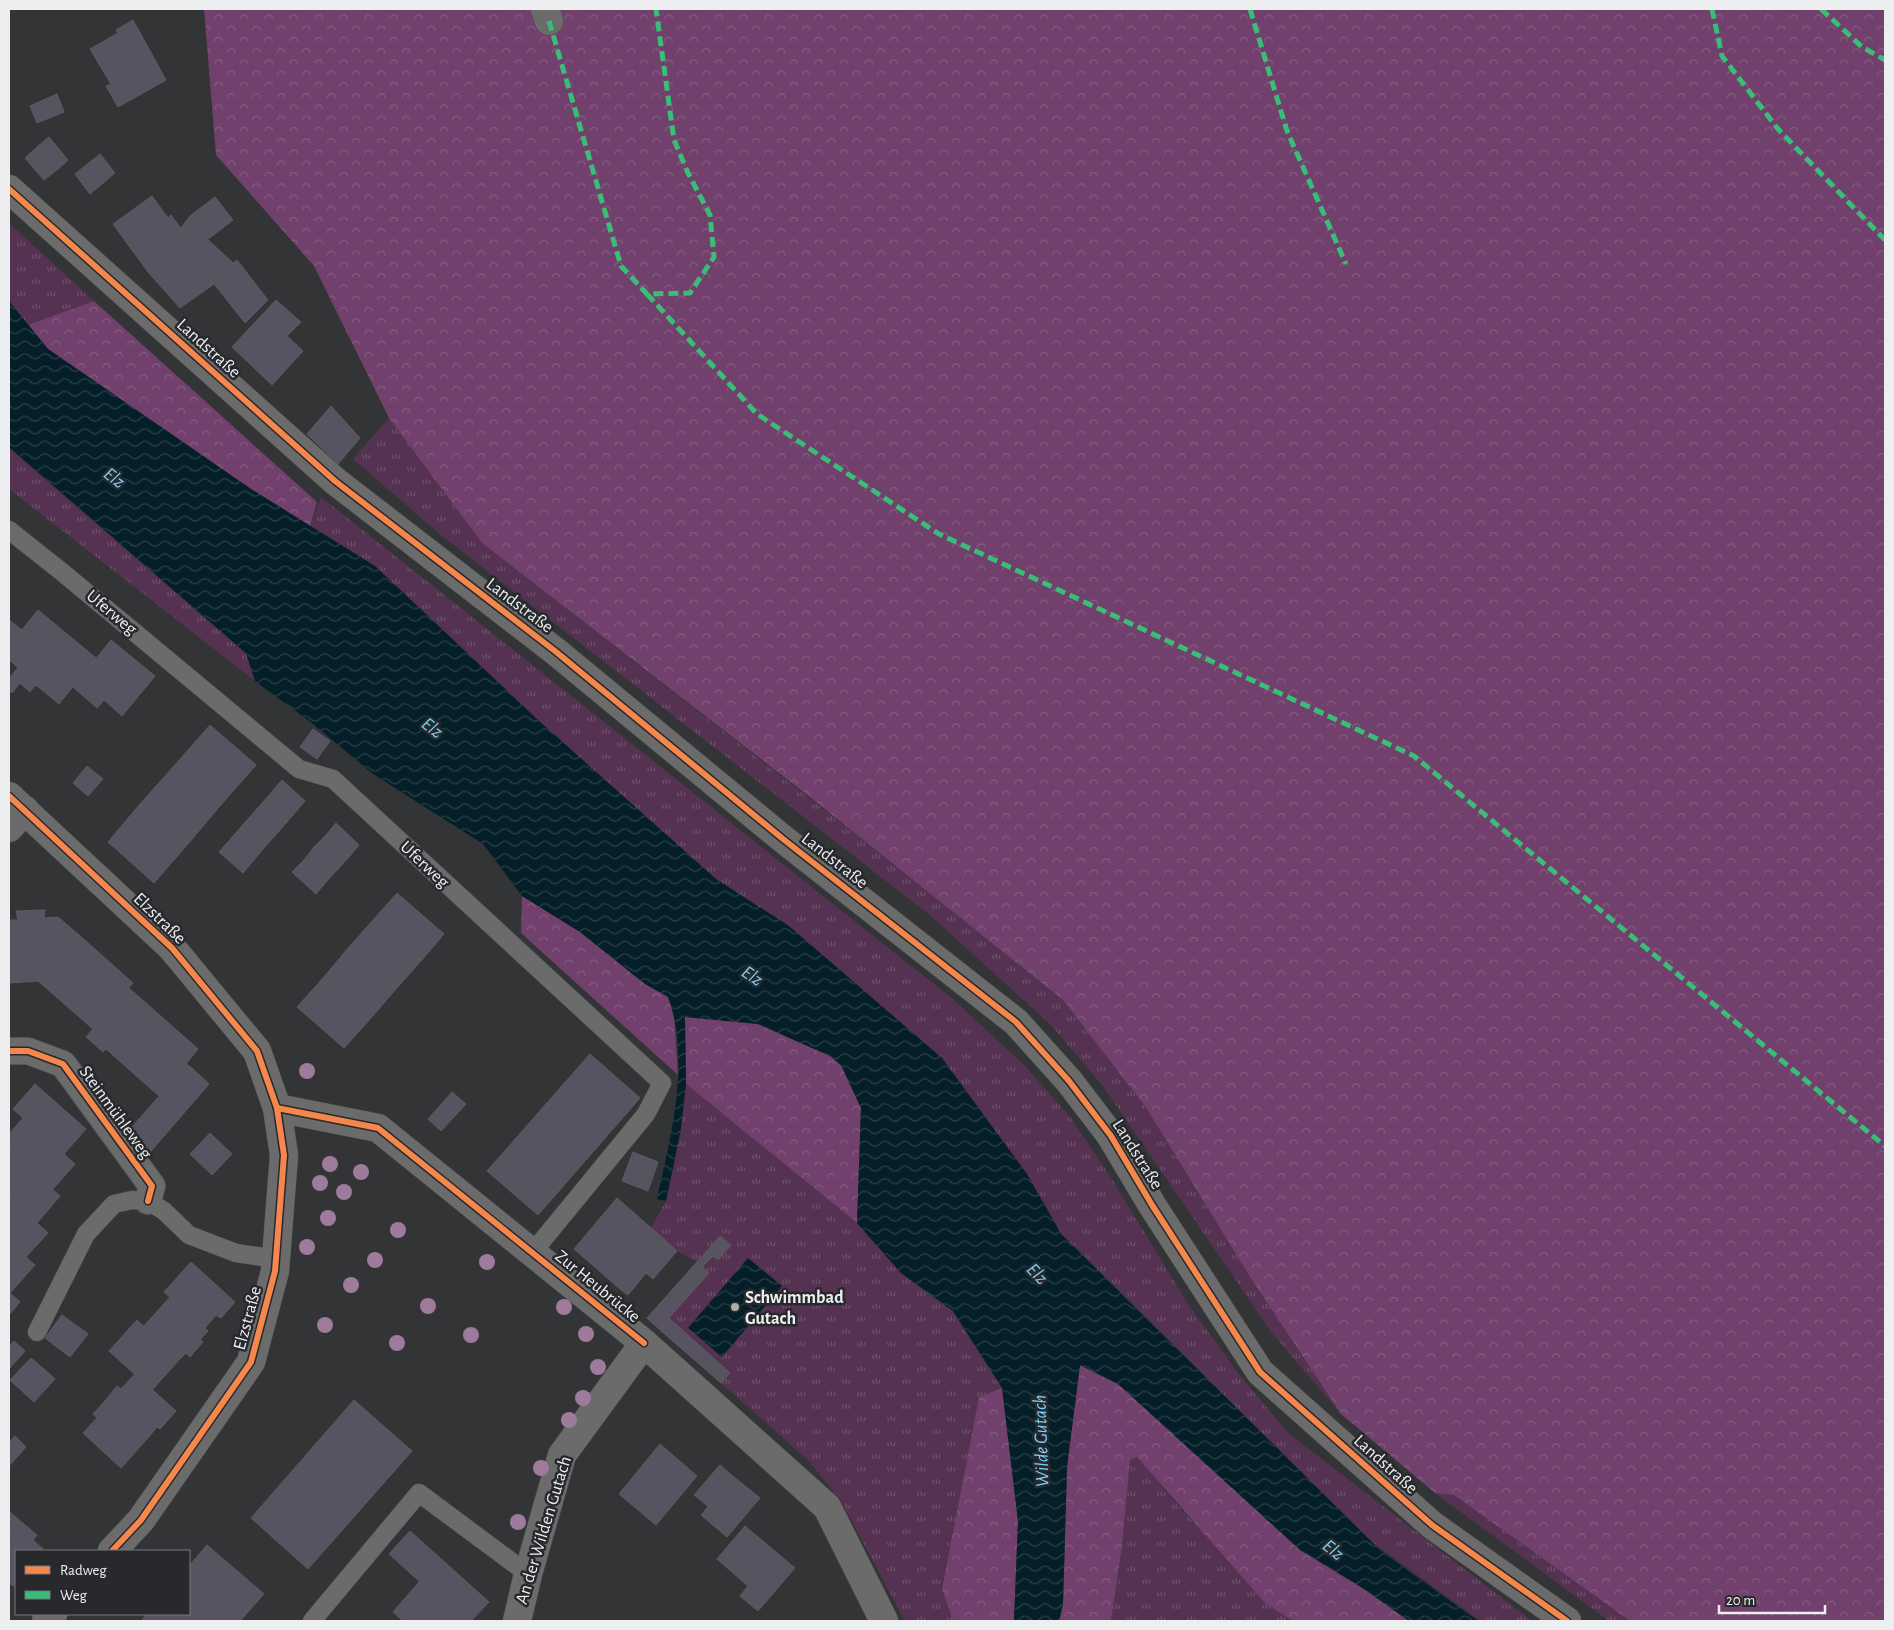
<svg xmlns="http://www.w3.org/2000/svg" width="1894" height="1630" font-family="'Alegreya Sans',sans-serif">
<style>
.grass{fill:url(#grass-tufts)}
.forest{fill:url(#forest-crowns)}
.water{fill:url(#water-waves)}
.building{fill:#585360;stroke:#5c5c5e}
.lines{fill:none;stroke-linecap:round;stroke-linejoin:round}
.service-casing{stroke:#525354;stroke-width:19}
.pedestrian-casing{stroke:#525354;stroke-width:28}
.minor-casing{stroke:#525354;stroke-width:29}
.tertiary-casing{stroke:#525354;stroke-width:29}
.service{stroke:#6b6b6c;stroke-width:18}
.pedestrian{stroke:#6b6b6c;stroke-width:26}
.minor{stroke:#6b6b6c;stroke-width:28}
.tertiary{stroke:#6b6b6c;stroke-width:28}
.quiet{stroke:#3abd76;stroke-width:5;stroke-dasharray:10 5;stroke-linecap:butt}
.cycleway-casing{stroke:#28292d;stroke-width:9}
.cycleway{stroke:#f5874c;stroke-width:6}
.tree{fill:#9f7b9b}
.poi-dot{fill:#acadaf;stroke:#28292d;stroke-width:2}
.labels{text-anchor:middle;stroke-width:5;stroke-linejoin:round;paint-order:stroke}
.street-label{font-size:18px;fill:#edeef0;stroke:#28292d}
.poi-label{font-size:18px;font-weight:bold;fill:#edeef0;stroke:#28292d;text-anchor:start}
.water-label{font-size:19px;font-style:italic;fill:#76d4fe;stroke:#28292d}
</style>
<defs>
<pattern id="grass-tufts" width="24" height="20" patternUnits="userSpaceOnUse" patternTransform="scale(1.25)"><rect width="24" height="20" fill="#553251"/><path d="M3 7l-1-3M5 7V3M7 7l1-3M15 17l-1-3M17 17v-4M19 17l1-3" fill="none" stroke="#6e506a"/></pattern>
<pattern id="forest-crowns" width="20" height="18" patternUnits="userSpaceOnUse" patternTransform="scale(1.25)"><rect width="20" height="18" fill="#71406c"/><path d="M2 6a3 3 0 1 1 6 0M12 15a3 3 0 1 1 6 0" fill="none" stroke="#865c81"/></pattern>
<pattern id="water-waves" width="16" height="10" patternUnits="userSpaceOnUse" patternTransform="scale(1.25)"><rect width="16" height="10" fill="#051f29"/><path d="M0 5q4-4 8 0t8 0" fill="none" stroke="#2a4048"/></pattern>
</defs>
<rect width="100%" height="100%" fill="#333436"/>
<g class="grass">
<path d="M9,223l85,78 -66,24 -19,-24z"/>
<path d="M389,418l93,125 413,322 168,135 84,109 103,168 91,137 -69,-81 -170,-248 -52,-61 -119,-108 -490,-381 -88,-76z"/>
<path d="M9,448l237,206 9,27 -246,-192z"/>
<path d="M321,497l633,503 71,66 46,52 39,58 78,128 50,69 50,60 244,188h-51l-109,-79 -311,-309 -34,-59 -238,-248 -73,-47 -178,-159 -163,-154 -65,-40z"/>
<path d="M686,1084l171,139 44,50 51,37 50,78 -23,9 -37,192 11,32h-48l-64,-120 -32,-40 -162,-143 50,-56 -20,-11 -26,-23 15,-27 8,-34z"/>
<path d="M1137,1456l44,53 111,111 9,1h-190l11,-75 8,-86z"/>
<path d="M1435,1493l19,2 176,126h-21z"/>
</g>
<g class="forest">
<path d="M204,9h1681v1612h-255l-176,-126 -19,-2 -94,-79 -91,-137 -103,-168 -84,-109 -252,-202 -329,-255 -93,-125 -75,-152 -98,-111z"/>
<path d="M94,301l223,201 -7,24 -59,-37 -203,-140 -20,-24z"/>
<path d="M522,896l58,36 65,52 23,12 6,17 4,62 -157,-142z"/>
<path d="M685,1017l73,7 72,32 11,9 20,43 -4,115 -171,-139z"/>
<path d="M1080,1365l38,19 246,205 45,32h-108l-9,-1 -27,-17 -128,-146 -7,3 -8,86 -11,75h-52l4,-17 4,-137z"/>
<path d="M1002,1388l16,133 -4,100h-61l-11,-32 37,-192z"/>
</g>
<g class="water">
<path d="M9,301l39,48 203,140 124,77 163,154 178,159 73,47 153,132 85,116 34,60 320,317 97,70h-69l-45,-32 -64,-39 -182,-166 -38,-19 -13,102 -4,137 -4,17h-45l4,-100 -16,-133 -49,-77 -52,-38 -44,-50 4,-115 -20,-43 -11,-9 -72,-32 -73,-7 1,67 -5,45 -15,72 -9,-2c14,-64 34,-139 11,-202l-23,-13 -65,-52 -58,-36 -39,-52 -110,-70 -60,-50 -58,-43 -9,-28 -237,-206z"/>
<path d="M748,1258l34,28 -60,71 -34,-29z"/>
</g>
<g class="building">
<path d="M133,20l33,60 -48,27 -12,-21 5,-2 -21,-35 28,-16 -2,-3z"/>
<path d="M57,94l7,18 -27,11 -7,-17z"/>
<path d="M49,137l19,23 -11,10 -20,-23z"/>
<path d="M37,147l20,23 -13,10 -19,-22z"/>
<path d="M100,154l15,19 -25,21 -15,-20z"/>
<path d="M152,196l16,22 3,-3 19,26 -42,31 -35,-48z"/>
<path d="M215,197l18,23 -26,20 -17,-24z"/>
<path d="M190,216l15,21 -8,13 -16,-22z"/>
<path d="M205,237l28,26 -22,17 3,4 -34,24 -32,-36 42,-31 7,9z"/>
<path d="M237,260l31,40 -23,23 -34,-43z"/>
<path d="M276,300l25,22 -14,14 16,15 -31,34 -40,-38z"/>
<path d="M331,406l29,32 -22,26 -31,-30z"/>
<path d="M38,610l58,48 -37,46 -23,-19 -6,7 -10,-9 -8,10 -3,-3v-11l9,-12 -9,-7v-14z"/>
<path d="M9,620l13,10 -13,16z"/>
<path d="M111,640l44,36 -33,40 -18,-16 -7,8 -24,-21z"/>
<path d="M210,725l46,40 -36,41 -46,-40z"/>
<path d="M313,729l17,12 -13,18 -17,-12z"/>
<path d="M87,766l16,13 -15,17 -15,-13z"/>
<path d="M174,766l46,40 -33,39 -47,-41z"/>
<path d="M282,780l23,21 -18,21 -24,-20z"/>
<path d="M263,802l24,20 -23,26 -23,-21z"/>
<path d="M140,804l47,41 -33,38 -46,-41z"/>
<path d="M336,823l23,22 -10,12 -24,-21z"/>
<path d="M241,827l23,21 -21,25 -24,-21z"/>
<path d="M325,836l24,21 -11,12 -24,-22z"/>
<path d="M314,847l24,22 -12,13 -23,-21z"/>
<path d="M303,861l23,21 -10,12 -24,-22z"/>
<path d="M397,893l47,41 -23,27 -47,-42z"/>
<path d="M45,910l-1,8 14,-1 21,18 -41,46 -29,2v-63h9l-2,-9z"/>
<path d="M374,919l47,42 -25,28 -47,-42z"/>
<path d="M79,935l54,48 -40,46 -55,-48z"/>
<path d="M349,947l47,42 -25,29 -47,-41z"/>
<path d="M324,977l47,41 -27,30 -47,-41z"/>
<path d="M129,988l69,61 -12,15 7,5 -10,12 -6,-5 -18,20 -53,-47 -3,3 -17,-15z"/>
<path d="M590,1054l50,44 -102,117 -51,-44z"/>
<path d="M193,1069l16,15 -63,73 -23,-20 54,-61 6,5z"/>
<path d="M35,1084l51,45 -22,25 -51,-45z"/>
<path d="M452,1092l14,12 -25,27 -13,-12z"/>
<path d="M23,1118l52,46 -22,25 -44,-39v-16z"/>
<path d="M210,1133l22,21 -20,21 -22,-21z"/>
<path d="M9,1150l51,46 -23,27 -28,-25z"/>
<path d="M633,1152l25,10 -10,29 -26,-10z"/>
<path d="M9,1198l39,35 -22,24 -17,-15z"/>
<path d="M617,1198l48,42 -44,50 -47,-41z"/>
<path d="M720,1236l11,9 -13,15 -5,-4 -11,11 -5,-5z"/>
<path d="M665,1240l12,11 -24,28 -7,-6 -18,22 -7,-5z"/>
<path d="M9,1242l26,23 -25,28 -1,-1z"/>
<path d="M191,1262l44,40 -14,16 -5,-3 -11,13 -41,-36z"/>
<path d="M697,1262l12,11 -50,56 -12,-11z"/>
<path d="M9,1292l11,10 -11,13z"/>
<path d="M170,1297l38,34 -8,9 3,2 -13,15 -4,-4 -6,6 -36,-33z"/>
<path d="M62,1315l26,19 -18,23 -25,-19z"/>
<path d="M669,1318l61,55 -9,10 -62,-54z"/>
<path d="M137,1320l43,39 -28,31 -43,-39z"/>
<path d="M14,1341l11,10 -16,18v-23z"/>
<path d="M31,1358l13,11 -21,23 -13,-12z"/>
<path d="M44,1369l11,10 -21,23 -11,-10z"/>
<path d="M135,1374l41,37 -16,18 -3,-2 -10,12 -42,-38 12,-15 4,3z"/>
<path d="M354,1400l58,51 -104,118 -57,-51z"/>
<path d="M105,1401l42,38 -26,29 -38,-35 14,-15 -4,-4z"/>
<path d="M15,1436l11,11 -17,19v-24z"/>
<path d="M660,1444l37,32 -41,49 -37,-31z"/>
<path d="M720,1465l14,12 -25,30 -15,-12z"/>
<path d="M734,1477l26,21 -33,39 -26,-22z"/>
<path d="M9,1511l10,9 -10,13z"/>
<path d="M19,1520l18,15 -4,5 10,9 -2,2h-25v31l-3,4 -4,-3v-50z"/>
<path d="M745,1526l50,42 -37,43 -18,-15 8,-10 -31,-27z"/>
<path d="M410,1531l79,71 -18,19h-8l-74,-67z"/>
<path d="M207,1545l57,49 -24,27h-99l6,-7h42v-48z"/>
<path d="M419,1582l44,39h-60l-10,-9z"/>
</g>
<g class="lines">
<g class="service-casing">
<g id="service">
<path d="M9,530l53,42 237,197 34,10 329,304 -16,31 -114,139"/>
<path d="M37,1332l49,-98 28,-30 18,-4 16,1 16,10 25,24 47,18 40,6"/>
<path d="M312,1621l107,-128 109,81"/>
</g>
</g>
<g class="pedestrian-casing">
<path id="pedestrian" d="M9,1051h19l35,13 89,122 -4,15"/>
</g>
<g class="minor-casing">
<g id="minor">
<path d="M545,9l4,12"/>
<path d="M9,796l163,152 85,103 20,57 7,47 -9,116 -24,91 -110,158 -29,31"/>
<path d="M9,828l16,-18"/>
<path d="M277,1108l101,20 266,215 183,164 57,114"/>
<path d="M46,1621l7,-7"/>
<path d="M517,1621l11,-47 34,-119 82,-112"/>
</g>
</g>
<g class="tertiary-casing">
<path id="tertiary" d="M9,189l326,292 220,170 228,188 233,183 53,59 42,55 41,69 108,167 172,153 135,96"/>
</g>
<use href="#service" class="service"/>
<use href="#pedestrian" class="pedestrian"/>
<use href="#minor" class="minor"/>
<use href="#tertiary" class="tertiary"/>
<g class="quiet">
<path d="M1250,9l37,122 59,133"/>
<path d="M1712,9l10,47 56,73 107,111"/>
<path d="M1821,9l41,38 23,13"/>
<path d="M549,21l72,245 26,28 43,-1 24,-36 -4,-42 -22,-42 -14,-33 -18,-131"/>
<path d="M647,294l110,120 182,120 475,222 471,390"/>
</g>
<g class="cycleway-casing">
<g id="cycleway">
<path d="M9,189l326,292 220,170 228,188 233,183 53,59 42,55 41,69 108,167 172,153 135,96"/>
<path d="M9,796l163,152 85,103 20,57 7,47 -9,116 -24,91 -110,158 -29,31"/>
<path d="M9,1051h19l35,13 89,122 -4,15"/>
<path d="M277,1108l101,20 266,215"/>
</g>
</g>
<use href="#cycleway" class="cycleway"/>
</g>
<g class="tree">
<circle cx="307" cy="1071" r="8"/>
<circle cx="330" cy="1164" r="8"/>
<circle cx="361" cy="1172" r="8"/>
<circle cx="320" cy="1183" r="8"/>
<circle cx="344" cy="1192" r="8"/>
<circle cx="328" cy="1218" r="8"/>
<circle cx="398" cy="1230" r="8"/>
<circle cx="307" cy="1247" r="8"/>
<circle cx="375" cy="1260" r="8"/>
<circle cx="487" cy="1262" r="8"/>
<circle cx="351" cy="1285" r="8"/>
<circle cx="428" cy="1306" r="8"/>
<circle cx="564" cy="1307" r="8"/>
<circle cx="325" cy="1325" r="8"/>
<circle cx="586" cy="1334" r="8"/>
<circle cx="471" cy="1335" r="8"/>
<circle cx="397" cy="1343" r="8"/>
<circle cx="598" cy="1367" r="8"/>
<circle cx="583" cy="1398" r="8"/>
<circle cx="569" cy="1420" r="8"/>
<circle cx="541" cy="1468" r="8"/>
<circle cx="518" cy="1522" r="8"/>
</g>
<circle class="poi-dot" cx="735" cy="1307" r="5"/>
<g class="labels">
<g class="street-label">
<text transform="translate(209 348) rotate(42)" y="6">Landstraße</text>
<text transform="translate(520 605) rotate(37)" y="6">Landstraße</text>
<text transform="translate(112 612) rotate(40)" y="6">Uferweg</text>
<text transform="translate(835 860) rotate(38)" y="6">Landstraße</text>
<text transform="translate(425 864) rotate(43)" y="6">Uferweg</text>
<text transform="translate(160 918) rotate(44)" y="6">Elzstraße</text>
<text transform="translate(116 1112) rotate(54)" y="6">Steinmühleweg</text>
<text transform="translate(1138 1154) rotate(58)" y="6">Landstraße</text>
<text transform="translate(598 1286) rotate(39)" y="6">Zur Heubrücke</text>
<text transform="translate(247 1318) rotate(-75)" y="6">Elzstraße</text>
<text transform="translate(1386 1464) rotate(42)" y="6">Landstraße</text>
<text transform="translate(543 1530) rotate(-73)" y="6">An der Wilden Gutach</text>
</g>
<g class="poi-label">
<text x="745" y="1303">Schwimmbad<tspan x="745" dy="21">Gutach</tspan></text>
</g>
<g class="water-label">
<text transform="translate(115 477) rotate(38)" y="7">Elz</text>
<text transform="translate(433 727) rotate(38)" y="7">Elz</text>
<text transform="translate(753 975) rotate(35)" y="7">Elz</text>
<text transform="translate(1038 1273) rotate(46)" y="7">Elz</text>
<text transform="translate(1040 1441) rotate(-92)" y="7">Wilde Gutach</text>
<text transform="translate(1334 1549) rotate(39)" y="7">Elz</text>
</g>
</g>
<rect width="1894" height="1630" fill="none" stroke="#edeef0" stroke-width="20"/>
<rect x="15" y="1550" width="175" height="65" fill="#28292d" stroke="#77787b"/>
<rect x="25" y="1566" width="25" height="8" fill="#f5874c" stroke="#77787b"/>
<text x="60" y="1575" font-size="15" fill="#edeef0">Radweg</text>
<rect x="25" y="1591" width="25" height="8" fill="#3abd76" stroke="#77787b"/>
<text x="60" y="1600" font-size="15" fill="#edeef0">Weg</text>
<path d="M1719 1605v8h106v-8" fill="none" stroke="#edeef0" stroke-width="2.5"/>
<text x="1726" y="1605" font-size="15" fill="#edeef0" stroke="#28292d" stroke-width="4" paint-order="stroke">20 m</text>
</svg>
